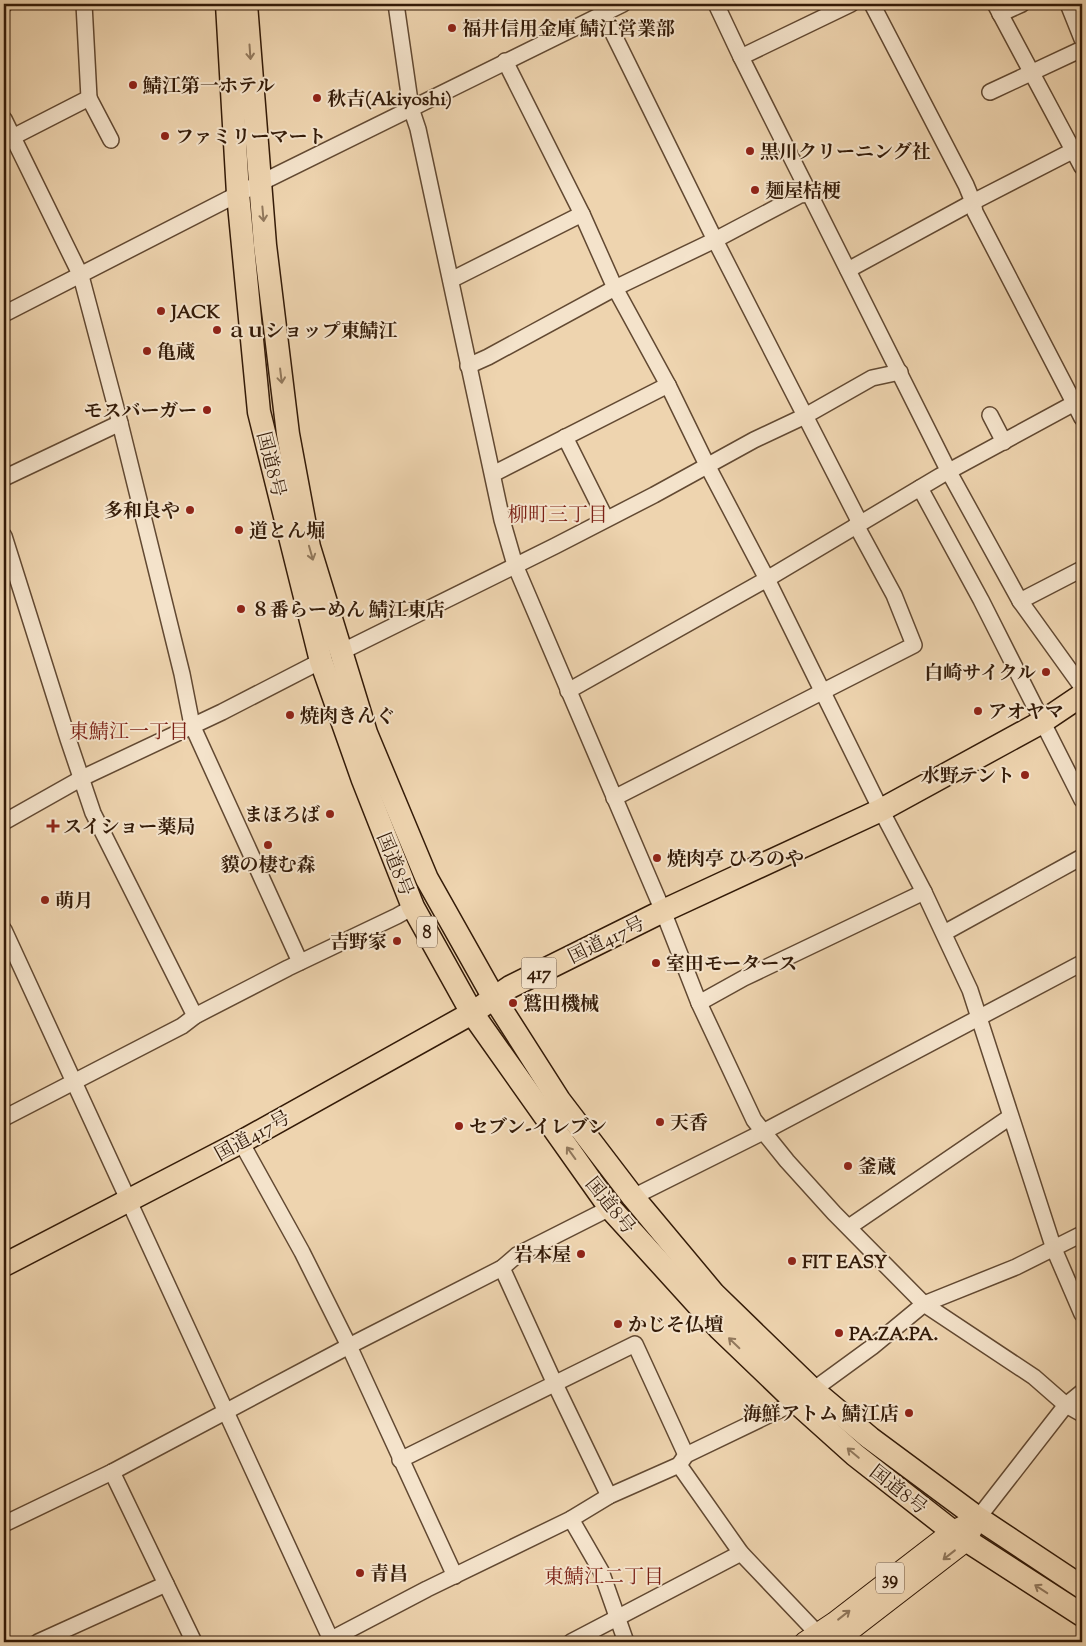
<svg xmlns="http://www.w3.org/2000/svg" width="1086" height="1646" font-family="'Sorts Mill Goudy','Noto Serif JP',serif">
<style>
.lines{fill:none;stroke-linecap:round;stroke-linejoin:round}
.minor-casing{stroke:#624932;stroke-width:18}
.major-casing{stroke:#341b08;stroke-width:21}
.highway-casing{stroke:#341b08;stroke-width:25}
.minor{stroke:#f4e3cb;stroke-width:15}
.major{stroke:#eed4af;stroke-width:19}
.highway{stroke:#eed4af;stroke-width:22}
.oneway{stroke:#91785c}
.poi-dot{fill:#8f2418;stroke:#f4e3cb;stroke-width:2}
.labels{text-anchor:middle;stroke-width:4;stroke-linejoin:round;paint-order:stroke}
.shield{fill:#f4e3cb;stroke:#6e5742;stroke-width:1}
.shield-label{font-size:18px;font-weight:bold;fill:#341b08}
.poi-label{font-size:19px;font-weight:bold;fill:#341b08;stroke:#f4e3cb;text-anchor:start}
.street-label{font-size:19px;fill:#341b08;stroke:#f4e3cb}
.neighbourhood-label{font-size:20px;fill:#7a1f14;stroke:#f4e3cb}
</style>
<rect width="100%" height="100%" fill="#eed4af"/>
<filter id="stains"><feTurbulence type="fractalNoise" baseFrequency=".004" numOctaves="4"/><feColorMatrix values="0 0 0 0 .2 0 0 0 0 .09 0 0 0 0 .02 0 0 0 .5 -.17"/></filter>
<radialGradient id="worn" r=".72"><stop offset=".6" stop-color="#630" stop-opacity="0"/><stop offset="1" stop-color="#630" stop-opacity=".3"/></radialGradient>
<g class="lines">
<g class="minor-casing">
<g id="minor">
<path d="M396,4l15,104 7,21 84,391 13,45 148,346 36,92 55,117 33,41 47,52 90,91 110,73 32,28 16,9"/>
<path d="M716,4l25,53 208,415 71,129 62,86"/>
<path d="M872,4l94,181 7,17 2,10 107,206"/>
<path d="M995,4l87,163"/>
<path d="M1068,4l14,35"/>
<path d="M4,5l1,-1"/>
<path d="M603,13l112,227 145,283"/>
<path d="M1000,14l22,-10"/>
<path d="M741,57l110,-53"/>
<path d="M505,61l77,153 33,74 53,97 39,80 60,114 114,231 43,82 46,98 84,259 28,65"/>
<path d="M990,92l92,-43"/>
<path d="M89,98l22,42"/>
<path d="M4,119l77,157 39,147 62,251 10,51 108,237"/>
<path d="M5,141l84,-43 -5,-94"/>
<path d="M848,270l125,-68 109,-56"/>
<path d="M451,280l131,-66"/>
<path d="M4,314l234,-120 385,-190"/>
<path d="M468,366l20,-9 127,-69 100,-48 85,-45 10,-1"/>
<path d="M990,415l14,27"/>
<path d="M565,437l41,82"/>
<path d="M493,474l175,-89"/>
<path d="M4,478l116,-55"/>
<path d="M920,488l61,112 101,200"/>
<path d="M4,536l64,203 25,74 102,203"/>
<path d="M1020,601l62,-32"/>
<path d="M341,652l214,-106 99,-51 100,-55 51,-24 67,-38 28,-6"/>
<path d="M568,691l199,-112 173,-103 142,-77"/>
<path d="M614,798l300,-153 -20,-50 -38,-70"/>
<path d="M4,822l78,-44 140,-66 99,-51"/>
<path d="M4,930l328,712"/>
<path d="M944,933l138,-76"/>
<path d="M699,1003l45,-25 180,-86"/>
<path d="M4,1118l178,-92 13,-10 93,-48 109,-52 16,-9"/>
<path d="M241,1142l61,110 47,94 106,230"/>
<path d="M633,1197l130,-65 319,-169"/>
<path d="M849,1227l161,-110"/>
<path d="M502,1268l53,116 54,112"/>
<path d="M813,1390l59,-43 52,-43 92,-37 66,-33"/>
<path d="M400,1460l235,-116 51,111"/>
<path d="M679,1465l62,88 77,81"/>
<path d="M112,1472l82,170"/>
<path d="M978,1518l88,-113 16,-13"/>
<path d="M571,1519l30,52 25,71"/>
<path d="M4,1524l108,-52 237,-126 153,-78 15,-13 93,-47"/>
<path d="M38,1642l128,-58"/>
<path d="M326,1642l101,-53 144,-70 38,-23 70,-31 7,-10 110,-53"/>
<path d="M571,1642l170,-89"/>
</g>
</g>
<g class="major-casing">
<g id="major">
<path d="M804,1642l30,-20 118,-91 26,-13"/>
<path d="M836,1642l131,-101 6,-13"/>
</g>
</g>
<g class="highway-casing">
<g id="highway">
<path d="M227,4l11,190 21,218 62,249 42,119 50,127 59,106 138,195 110,121 76,73 59,53 97,76 130,84"/>
<path d="M246,4l19,241 23,189 21,113 57,186 61,146 67,119 65,102 74,97 81,97 99,96 57,48 108,80 104,69"/>
<path d="M4,1265l237,-123 231,-129 38,-26 153,-76 218,-101 161,-88 40,-27"/>
</g>
</g>
<use href="#minor" class="minor"/>
<use href="#major" class="major"/>
<use href="#highway" class="highway"/>
</g>
<defs><path id="oneway-shaft" d="M-6 0H5M1.5-3L5.5 0L1.5 3" fill="none" stroke-width="1.6" stroke-linecap="round" stroke-linejoin="round" transform="scale(1.25)"/></defs>
<g class="oneway">
<use href="#oneway-shaft" transform="translate(250 52) rotate(86)"/>
<use href="#oneway-shaft" transform="translate(263 214) rotate(85)"/>
<use href="#oneway-shaft" transform="translate(281 376) rotate(83)"/>
<use href="#oneway-shaft" transform="translate(311 553) rotate(74)"/>
<use href="#oneway-shaft" transform="translate(571 1153) rotate(-126)"/>
<use href="#oneway-shaft" transform="translate(734 1343) rotate(-136)"/>
<use href="#oneway-shaft" transform="translate(853 1453) rotate(-140)"/>
<use href="#oneway-shaft" transform="translate(949 1555) rotate(142)"/>
<use href="#oneway-shaft" transform="translate(1041 1589) rotate(-147)"/>
<use href="#oneway-shaft" transform="translate(844 1615) rotate(-38)"/>
</g>
<g class="poi-dot">
<circle cx="452" cy="28" r="5"/>
<circle cx="133" cy="85" r="5"/>
<circle cx="317" cy="98" r="5"/>
<circle cx="165" cy="136" r="5"/>
<circle cx="750" cy="151" r="5"/>
<circle cx="755" cy="190" r="5"/>
<circle cx="161" cy="311" r="5"/>
<circle cx="217" cy="330" r="5"/>
<circle cx="147" cy="351" r="5"/>
<circle cx="207" cy="410" r="5"/>
<circle cx="190" cy="510" r="5"/>
<circle cx="239" cy="530" r="5"/>
<circle cx="241" cy="609" r="5"/>
<circle cx="1046" cy="672" r="5"/>
<circle cx="978" cy="711" r="5"/>
<circle cx="290" cy="715" r="5"/>
<circle cx="1025" cy="775" r="5"/>
<circle cx="330" cy="814" r="5"/>
<path d="M50.5 818.5h5v5h5v5h-5v5h-5v-5h-5v-5h5z"/>
<circle cx="268" cy="845" r="5"/>
<circle cx="657" cy="858" r="5"/>
<circle cx="45" cy="900" r="5"/>
<circle cx="397" cy="941" r="5"/>
<circle cx="656" cy="963" r="5"/>
<circle cx="513" cy="1003" r="5"/>
<circle cx="660" cy="1122" r="5"/>
<circle cx="459" cy="1126" r="5"/>
<circle cx="848" cy="1166" r="5"/>
<circle cx="581" cy="1254" r="5"/>
<circle cx="792" cy="1261" r="5"/>
<circle cx="618" cy="1324" r="5"/>
<circle cx="839" cy="1333" r="5"/>
<circle cx="909" cy="1413" r="5"/>
<circle cx="360" cy="1573" r="5"/>
</g>
<g class="labels">
<g class="shield">
<rect x="417" y="916.5" width="20" height="31" rx="4"/>
<rect x="521.5" y="957.5" width="35" height="31" rx="4"/>
<rect x="876" y="1562.5" width="28" height="31" rx="4"/>
</g>
<g class="shield-label">
<text x="427" y="938">8</text>
<text x="539" y="979">417</text>
<text x="890" y="1584">39</text>
</g>
<g class="poi-label">
<text x="462" y="35">福井信用金庫 鯖江営業部</text>
<text x="143" y="92">鯖江第一ホテル</text>
<text x="327" y="105">秋吉(Akiyoshi)</text>
<text x="175" y="143">ファミリーマート</text>
<text x="760" y="158">黒川クリーニング社</text>
<text x="765" y="197">麺屋桔梗</text>
<text x="171" y="318">JACK</text>
<text x="227" y="337">ａｕショップ東鯖江</text>
<text x="157" y="358">亀蔵</text>
<text x="197" y="417" text-anchor="end">モスバーガー</text>
<text x="180" y="517" text-anchor="end">多和良や</text>
<text x="249" y="537">道とん堀</text>
<text x="251" y="616">８番らーめん 鯖江東店</text>
<text x="1036" y="679" text-anchor="end">白崎サイクル</text>
<text x="988" y="718">アオヤマ</text>
<text x="300" y="722">焼肉きんぐ</text>
<text x="1015" y="782" text-anchor="end">水野テント</text>
<text x="320" y="821" text-anchor="end">まほろば</text>
<text x="63" y="833">スイショー薬局</text>
<text x="667" y="865">焼肉亭 ひろのや</text>
<text x="268" y="871" text-anchor="middle">貘の棲む森</text>
<text x="55" y="907">萌月</text>
<text x="387" y="948" text-anchor="end">吉野家</text>
<text x="666" y="970">室田モータース</text>
<text x="523" y="1010">鷲田機械</text>
<text x="670" y="1129">天香</text>
<text x="469" y="1133">セブン-イレブン</text>
<text x="858" y="1173">釜蔵</text>
<text x="571" y="1261" text-anchor="end">岩本屋</text>
<text x="802" y="1268">FIT EASY</text>
<text x="628" y="1331">かじそ仏壇</text>
<text x="849" y="1340">PA.ZA.PA.</text>
<text x="899" y="1420" text-anchor="end">海鮮アトム 鯖江店</text>
<text x="370" y="1580">青昌</text>
</g>
<g class="street-label">
<text transform="translate(272 464) rotate(76)" y="7">国道8号</text>
<text transform="translate(396 864) rotate(68)" y="7">国道8号</text>
<text transform="translate(606 939) rotate(-26)" y="7">国道417号</text>
<text transform="translate(252 1135) rotate(-29)" y="7">国道417号</text>
<text transform="translate(611 1205) rotate(51)" y="7">国道8号</text>
<text transform="translate(899 1489) rotate(38)" y="7">国道8号</text>
</g>
<g class="neighbourhood-label">
<text x="558" y="521">柳町三丁目</text>
<text x="129" y="738">東鯖江一丁目</text>
<text x="604" y="1583">東鯖江二丁目</text>
</g>
</g>
<rect width="1086" height="1646" fill="none" stroke="#eed4af" stroke-width="20"/>
<rect x="5" y="5" width="1076" height="1636" fill="none" stroke="#341b08" stroke-width="2.5"/>
<rect x="10" y="10" width="1066" height="1626" fill="none" stroke="#341b08"/>
<rect width="100%" height="100%" filter="url(#stains)"/>
<rect width="100%" height="100%" fill="url(#worn)"/>
</svg>
